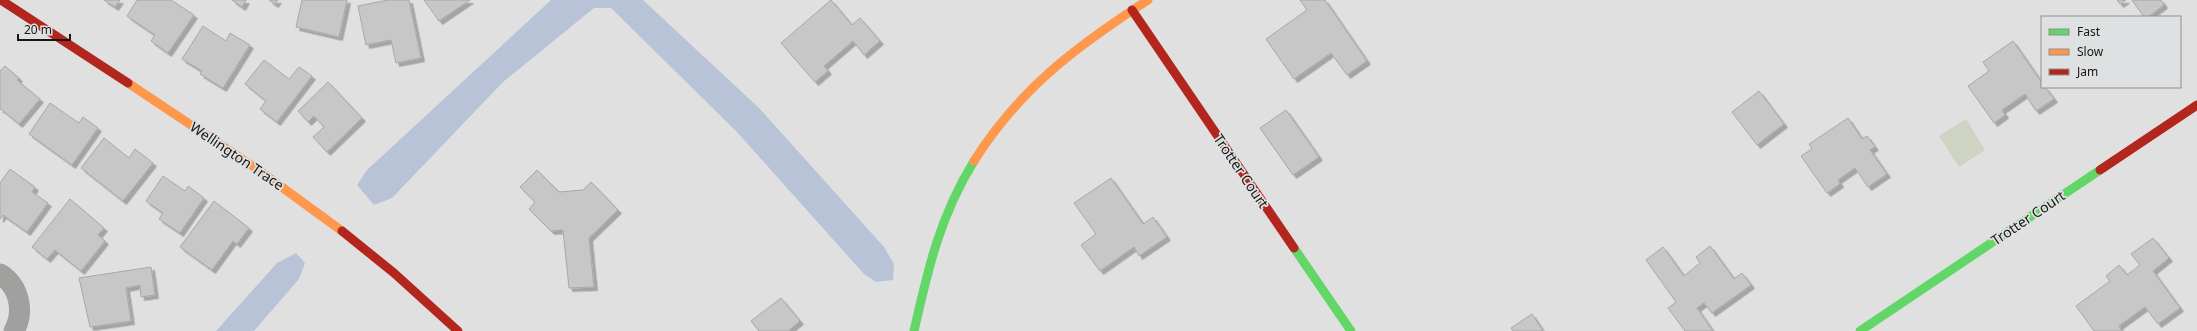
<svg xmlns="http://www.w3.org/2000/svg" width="2197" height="331" font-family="'Noto Sans',sans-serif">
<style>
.green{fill:#ced3c2}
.water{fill:#b8c3d8}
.building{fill:#c7c7c7;stroke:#a8a8a8;filter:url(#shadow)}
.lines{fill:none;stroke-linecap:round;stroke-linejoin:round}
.street{stroke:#a0a09f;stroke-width:21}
.fast{stroke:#63d668;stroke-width:9}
.slow{stroke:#ff974d;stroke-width:9}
.jam{stroke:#b3261e;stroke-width:9}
.labels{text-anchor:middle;stroke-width:3.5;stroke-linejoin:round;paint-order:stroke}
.street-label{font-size:14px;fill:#161616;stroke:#dfe0e1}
</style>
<defs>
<filter id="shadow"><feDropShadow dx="3.5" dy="3.5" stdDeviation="0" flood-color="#0004"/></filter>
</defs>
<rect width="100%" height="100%" fill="#e0e0e0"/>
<path class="green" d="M1966,119l19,31 -26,17 -20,-31z"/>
<g class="water">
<path d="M551,0h92l116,108 125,139 10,17 -1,16 -17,2 -12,-8 -128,-143 -125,-123h-17l-91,74 -111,116 -18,7 -17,-20 10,-15z"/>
<path d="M296,253l9,10 -6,16 -45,52h-38l61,-68z"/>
</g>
<g class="building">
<path d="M104,0h16l-5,7z"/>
<path d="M137,0h34l23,15 -26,38 -17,-12 4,-6 -28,-19z"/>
<path d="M232,0h14l-4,7z"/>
<path d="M269,0h9l-3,4z"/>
<path d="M302,0h45l-8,37 -43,-10z"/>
<path d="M388,0h21l12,58 -25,5 -5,-23 -25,5 -8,-39z"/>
<path d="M424,0h46l-31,21z"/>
<path d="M831,0l21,25 8,-7 20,23 -16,14 -11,-14 -29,25 4,5 -13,11 -34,-39z"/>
<path d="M1300,0h25l42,61 -20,14 -16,-22 -37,26 -28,-40 41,-29z"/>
<path d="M2117,0h9l-6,4z"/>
<path d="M2132,0h29l3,5 -16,12h-4z"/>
<path d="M203,26l23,15 4,-8 20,12 -27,43 -23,-14 2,-3 -20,-12z"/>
<path d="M2013,41l29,42v4h3l9,12 -18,12 -11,-17 -23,16 3,5 -11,8 -26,-37 21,-15 -6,-9z"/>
<path d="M264,60l25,19 10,-12 13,9 -35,46 -17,-13 6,-8 -21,-17z"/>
<path d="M5,66l14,12 -2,2 23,19 -21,25 -18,-15 -1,1v-39z"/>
<path d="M328,82l34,36 -35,34 -14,-15 11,-10 -10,-11 -6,6 -10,-11z"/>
<path d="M1759,91l25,33 -27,21 -25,-33z"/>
<path d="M50,103l29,20 4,-6 15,11 -26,37 -43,-31z"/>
<path d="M1286,110l33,47 -26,18 -33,-47z"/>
<path d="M1848,118l14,21 5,-3 8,11 -5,3 17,24 -19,13 -13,-19 -17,12 2,4 -13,9 -26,-37 11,-7 -3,-5z"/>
<path d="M104,138l25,20 6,-9 18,14 -30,38 -42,-33z"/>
<path d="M10,169l25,18 -3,5 16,11 -21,29 -24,-17 -3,4v-36z"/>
<path d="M537,170l22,22 24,-2 8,-8 27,28 -29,28 5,49 -25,1 -6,-58 -12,1 -22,-22 6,-7 -15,-15z"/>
<path d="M163,176l22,15 3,-5 16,12 -24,35 -21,-14 4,-6 -17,-12z"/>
<path d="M1111,178l32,46 10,-7 14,20 -28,19 -5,-9 -34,24 -19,-26 15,-11 -22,-31z"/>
<path d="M70,199l34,29 -6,7 7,6 -24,30 -26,-21 -8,9 -15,-12z"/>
<path d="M214,201l35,27 -12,16 -4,-3 -21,29 -32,-23z"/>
<path d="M2153,238l16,20 -16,13 27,37 -22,16 -13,-17 -26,19 3,5h-28l-18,-25 34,-25 -4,-5 13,-11 8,10 13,-10 -9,-11z"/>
<path d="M1710,246l24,33 8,-6 9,12 -39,28 -8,-10 -7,5 16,23h-28l-17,-23 8,-6 -30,-42 17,-13 21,29 16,-13 -4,-6z"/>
<path d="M151,267l4,28 -14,2 -1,-12 -14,3 5,33 -41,6 -11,-49z"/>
<path d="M781,298l19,23 -12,10h-29l-8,-10z"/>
<path d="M1532,314l11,17h-30l-2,-3z"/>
</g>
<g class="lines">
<path class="street" d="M0,274c19,12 25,37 14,57"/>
<g class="fast">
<path d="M1294,248l57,83"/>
<path d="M914,331c14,-62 26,-115 60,-170"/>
<path d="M1860,331l240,-161"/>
</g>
<g class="slow">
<path d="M128,83l129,86 85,62"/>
<path d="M974,161c46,-73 103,-115 174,-161"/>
</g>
<g class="jam">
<path d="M1,0l127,83"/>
<path d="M1132,10l162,238"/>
<path d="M2100,170l97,-65"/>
<path d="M342,231l52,42 64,58"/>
</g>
</g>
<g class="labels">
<g class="street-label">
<text transform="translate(237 156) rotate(34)" y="5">Wellington Trace</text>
<text transform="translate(1241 171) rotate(56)" y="5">Trotter Court</text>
<text transform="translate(2028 218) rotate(-34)" y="5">Trotter Court</text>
</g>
</g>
<rect x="2041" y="16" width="140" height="72" fill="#dfe0e1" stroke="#8f8f90"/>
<rect x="2049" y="29" width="20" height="6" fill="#63d668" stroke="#8f8f90"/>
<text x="2077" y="36" font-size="12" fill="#161616">Fast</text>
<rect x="2049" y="49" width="20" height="6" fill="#ff974d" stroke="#8f8f90"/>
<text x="2077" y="56" font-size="12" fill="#161616">Slow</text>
<rect x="2049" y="69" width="20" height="6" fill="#b3261e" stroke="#8f8f90"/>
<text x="2077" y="76" font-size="12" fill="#161616">Jam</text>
<path d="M18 34v6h52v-6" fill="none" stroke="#161616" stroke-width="2"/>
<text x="24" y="34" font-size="12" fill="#161616" stroke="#dfe0e1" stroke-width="3" paint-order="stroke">20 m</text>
</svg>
